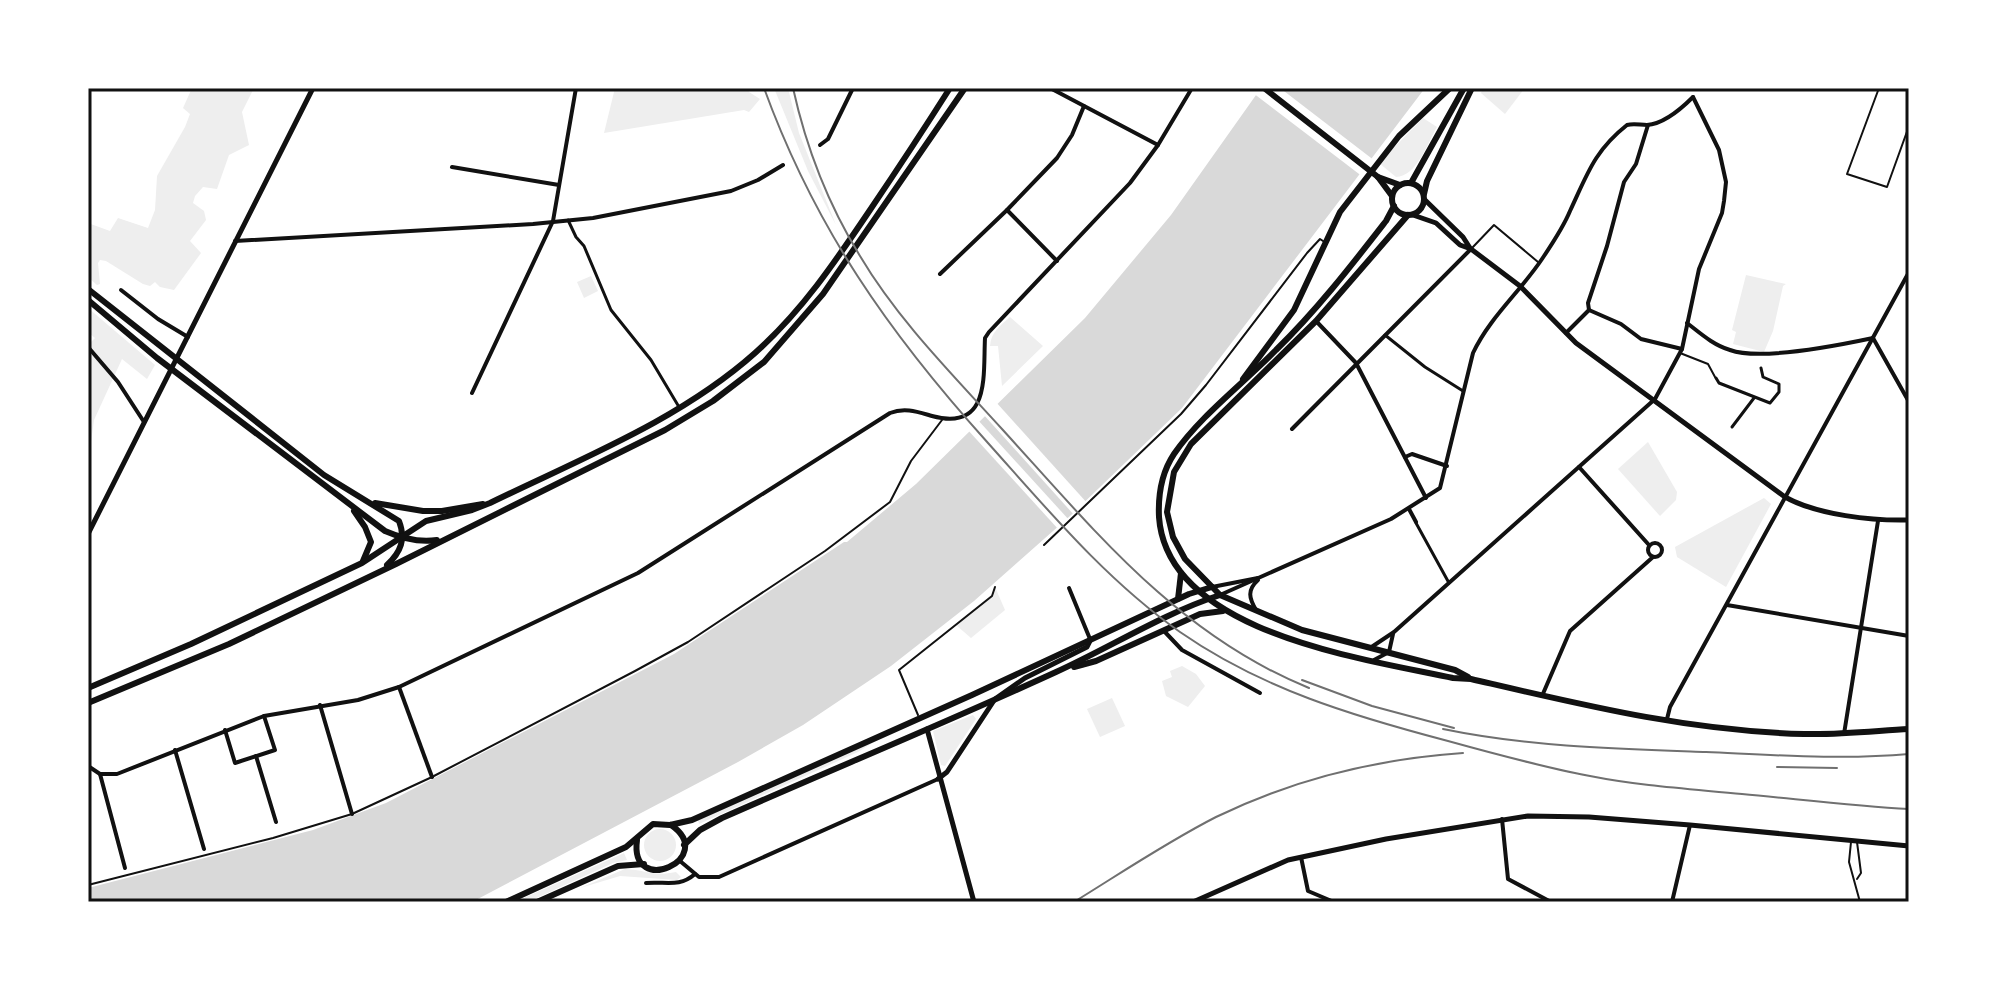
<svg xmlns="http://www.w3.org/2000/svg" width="1997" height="990" font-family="Roboto,sans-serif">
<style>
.green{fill:#eee}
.water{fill:#d9d9d9}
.pier{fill:#fff}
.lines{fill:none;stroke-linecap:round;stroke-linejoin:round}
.service{stroke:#111;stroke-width:2}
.pedestrian{stroke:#111;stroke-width:3}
.minor{stroke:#111;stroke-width:4}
.tertiary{stroke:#111;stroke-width:5}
.primary{stroke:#111;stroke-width:6}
.rail{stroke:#707070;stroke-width:2}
.neatline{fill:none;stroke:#111;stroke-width:3}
</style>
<rect width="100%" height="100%" fill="#fff"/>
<g class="green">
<path d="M192,88h62l-12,24 7,33 -20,10 -12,34 -14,-2 -8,9 -2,7 11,8 2,9 -16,21 11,12 -27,37 -14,-3 -5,-5 -5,4 -7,-2 -37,-23 -6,-1 -2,3 2,21 -3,1 -9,-8v-54l22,8 8,-13 30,10 7,-18 2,-34 28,-49 5,-13 -7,-6z"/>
<path d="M615,88h133l1,4 11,7 -11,13 -5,-2 -140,23z"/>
<path d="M774,88h14l11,45 37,92 -28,-54z"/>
<path d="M1483,88h40l1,1 -19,25 -24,-21z"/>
<path d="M1423,118l14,9c-10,17 -20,49 -41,50l-17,-14z"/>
<path d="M1746,275l40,9 -3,2 -10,45 -9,21 -31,-8 3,-12 -4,-2z"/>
<path d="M591,276l7,15 -14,7 -7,-16z"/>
<path d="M88,308l67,57 -8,14 -25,-20 -28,61 -6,44v-119l7,-7 -7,-6z"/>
<path d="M1010,317l33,29 -41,40 -4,-40h-8c1,-14 10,-20 20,-29z"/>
<path d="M1648,442l29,50 -1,8 -16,16 -42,-47z"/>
<path d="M1764,498l7,6 -45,83 -49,-30 -2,-10z"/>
<path d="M995,587l10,23 -34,28 -15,-13 36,-29z"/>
<path d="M1182,666l14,8 9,12 -17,21 -22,-11 -4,-15 10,-4 -2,-6z"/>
<path d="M1112,698l13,28 -25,11 -13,-28z"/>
<path d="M973,715l3,4 -31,47 -4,-1 -8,-34z"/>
<path d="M882,737l-24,15 -159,72 -1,-4z"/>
<circle cx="660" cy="845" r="16"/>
<path d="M624,853l3,7 -14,3 -85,39h-13z"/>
<path d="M625,869c22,1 28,8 51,3l5,5 -4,3 -57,-4 -40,12z"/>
</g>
<path class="water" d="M1261,88h164l-243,320 -112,108 -96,85 -83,65 -88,59 -65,37 -266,140h-384v-14l225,-58 73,-27 288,-149 170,-112h3l69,-58 169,-166 86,-103z"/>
<g class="pier">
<path d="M1256,88h24l95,73 -12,16 -110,-84z"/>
<path d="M995,401l93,103 -13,12 -92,-102z"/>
<path d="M977,419l93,102 -11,9 -92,-101z"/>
</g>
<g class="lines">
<g class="service">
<path d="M1879,88l-32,86 40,13 22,-61"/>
<path d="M1472,248l22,-23 44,37"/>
<path d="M1680,353l28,11 7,13"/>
<path d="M1044,545l137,-131 25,-29 101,-132 13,-14 3,2"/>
<path d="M918,715l-19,-45 93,-74 3,-9"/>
<path d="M1851,842l-2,20 11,40"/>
<path d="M1857,879l4,-6 -4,-31"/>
<path d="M88,885l185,-47 79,-24 80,-37 203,-106 53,-29 137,-91 65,-49 21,-41 31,-41"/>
</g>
<g class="pedestrian">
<path d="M568,220l8,17 8,9 27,64 40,50 28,47"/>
<path d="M1385,335l40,32 38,24"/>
<path d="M1716,378l3,5 51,20 9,-11v-8l-16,-7 -2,-9"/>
<path d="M1732,427l22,-29"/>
<path d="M1416,523l33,60"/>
</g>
<g class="minor">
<path d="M1050,88l108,57"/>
<path d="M820,145l8,-6 25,-51"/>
<path d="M452,167l107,18"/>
<path d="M1007,210l50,51"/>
<path d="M235,241l298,-17 60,-6 138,-27 27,-11 25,-15"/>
<path d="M940,274l67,-64 50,-52 15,-23 12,-29"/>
<path d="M121,290l37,29 30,18"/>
<path d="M1589,310l32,14 20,15 41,10"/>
<path d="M1316,321l40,42 70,135"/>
<path d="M1687,323c13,10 26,22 43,27 30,11 110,-5 143,-12"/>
<path d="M1566,333l23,-23 -1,-7 19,-57 17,-64 12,-18 12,-39"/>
<path d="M1873,338l36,64"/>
<path d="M88,347l30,35 26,40"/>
<path d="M472,393l81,-172 23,-133"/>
<path d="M1292,429l179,-180"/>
<path d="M1405,457l7,-3 35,12"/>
<path d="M1579,467l70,78"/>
<path d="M1409,509l7,13"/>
<circle cx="1655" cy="550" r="7"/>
<path d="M1212,587l46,-9"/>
<path d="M1069,588l21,51"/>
<path d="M1220,595l171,-76 49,-31 33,-135c17,-36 47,-61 69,-94 10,-15 21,-31 28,-48 17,-36 24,-60 57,-86 7,-2 13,0 20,0 16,-1 35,-17 46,-28"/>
<path d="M1727,605l182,31"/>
<path d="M1256,610c-7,-12 -9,-20 2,-30"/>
<path d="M1164,631l18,19 78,43"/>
<path d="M1370,648l24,-16 261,-233 27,-50 17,-80 23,-56 2,-12 2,-19 -7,-32 -26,-53"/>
<path d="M1374,660l15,-8 4,-18"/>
<path d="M399,687l33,90"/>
<path d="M1542,696l28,-65 83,-74"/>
<path d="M320,705l32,109"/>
<path d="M1667,719l3,-12 239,-435"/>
<path d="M225,730l10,33 40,-13 -11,-34"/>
<path d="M1844,734l34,-213"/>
<path d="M175,750l29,99"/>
<path d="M256,756l20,66"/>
<path d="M88,766l12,8h17l147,-58 94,-16 41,-13 239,-114 252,-160c15,-6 28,-1 42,3 59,16 51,-41 53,-78l4,-6 141,-149 28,-38 34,-57"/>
<path d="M100,774l25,94"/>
<path d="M1502,819l6,60 43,23"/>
<path d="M1301,857l7,34 26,11"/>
<path d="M680,861l19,16h20l219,-98"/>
<path d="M646,883c19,-2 33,5 49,-9"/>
<path d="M1672,902l18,-77"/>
</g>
<g class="tertiary">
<path d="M1424,199l39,38 7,11"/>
<path d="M1413,215l23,8 24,22 11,4 49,37 56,57 209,154c32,18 88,24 124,23"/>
<path d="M88,534l225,-446"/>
<path d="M927,729l47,173"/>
<path d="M938,779l9,-7 48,-73 30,-21 62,-31 3,-6"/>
<path d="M1193,902l95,-42 98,-21 142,-23 61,1 101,8 219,21"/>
</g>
<g class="primary">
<path d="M1264,88l114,89 14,19"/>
<path d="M1378,177l22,8"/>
<path d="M1411,183l53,-95"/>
<circle cx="1408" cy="199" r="16"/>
<path d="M1424,194l3,-13 45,-93"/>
<path d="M1394,206l-8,15c-35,45 -69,89 -110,129 -32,33 -76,66 -102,104 -12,18 -16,42 -15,63 8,116 206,142 294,161l18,1c112,26 217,52 333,55 36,1 70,-3 105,-5"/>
<path d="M1408,215l-92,106 -125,123 -17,28 -7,40 6,25 12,22 35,36 82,35 153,40 13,7"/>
<path d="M88,289l236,186 75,46c7,18 2,31 -12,44"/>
<path d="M88,300l69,58 228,173c16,7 34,12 52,9"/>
<path d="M1243,379l51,-69 46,-98 59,-76 51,-48"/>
<path d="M375,503l48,8h19l41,-7"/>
<path d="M354,511l11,16 6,15 -8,19"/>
<path d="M1178,599l3,-26"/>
<path d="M1074,667l22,-6 104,-47 23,-3"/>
<path d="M88,688l103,-44 171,-81 64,-42 46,-11 18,-7c90,-44 190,-83 265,-150 47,-42 80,-91 115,-143 27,-40 54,-81 80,-122"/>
<path d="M88,703l141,-59 167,-80 269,-134 48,-29 51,-39 59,-68 142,-206"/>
<path d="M637,840c-8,59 82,18 34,-15"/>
<path d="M684,845l16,-15 22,-12c111,-49 223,-95 334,-146 55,-25 106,-58 164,-77"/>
<path d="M506,902l120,-55 27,-23 17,1 22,-5 280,-125 217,-101 23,-7"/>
<path d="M537,902l81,-36 26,-2"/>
</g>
<g class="rail">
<path d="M764,88c51,140 125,245 224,355 60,67 118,137 192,189 82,57 173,84 268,109 47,13 94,26 142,35 50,10 101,13 152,18 55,5 111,12 167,15"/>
<path d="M793,88c13,59 35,116 67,168 38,64 92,118 142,173 93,102 176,206 307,259"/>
<path d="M1302,680l70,26 82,22"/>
<path d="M1443,729c87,18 175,20 263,23 68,3 136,8 203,2"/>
<path d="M1777,767l60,1"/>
<path d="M1074,902c47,-29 93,-60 142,-85 78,-38 161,-58 247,-64"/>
</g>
</g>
<rect width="1997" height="990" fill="none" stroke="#ffffff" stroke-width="180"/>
<rect x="90" y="90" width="1817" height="810" class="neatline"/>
</svg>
